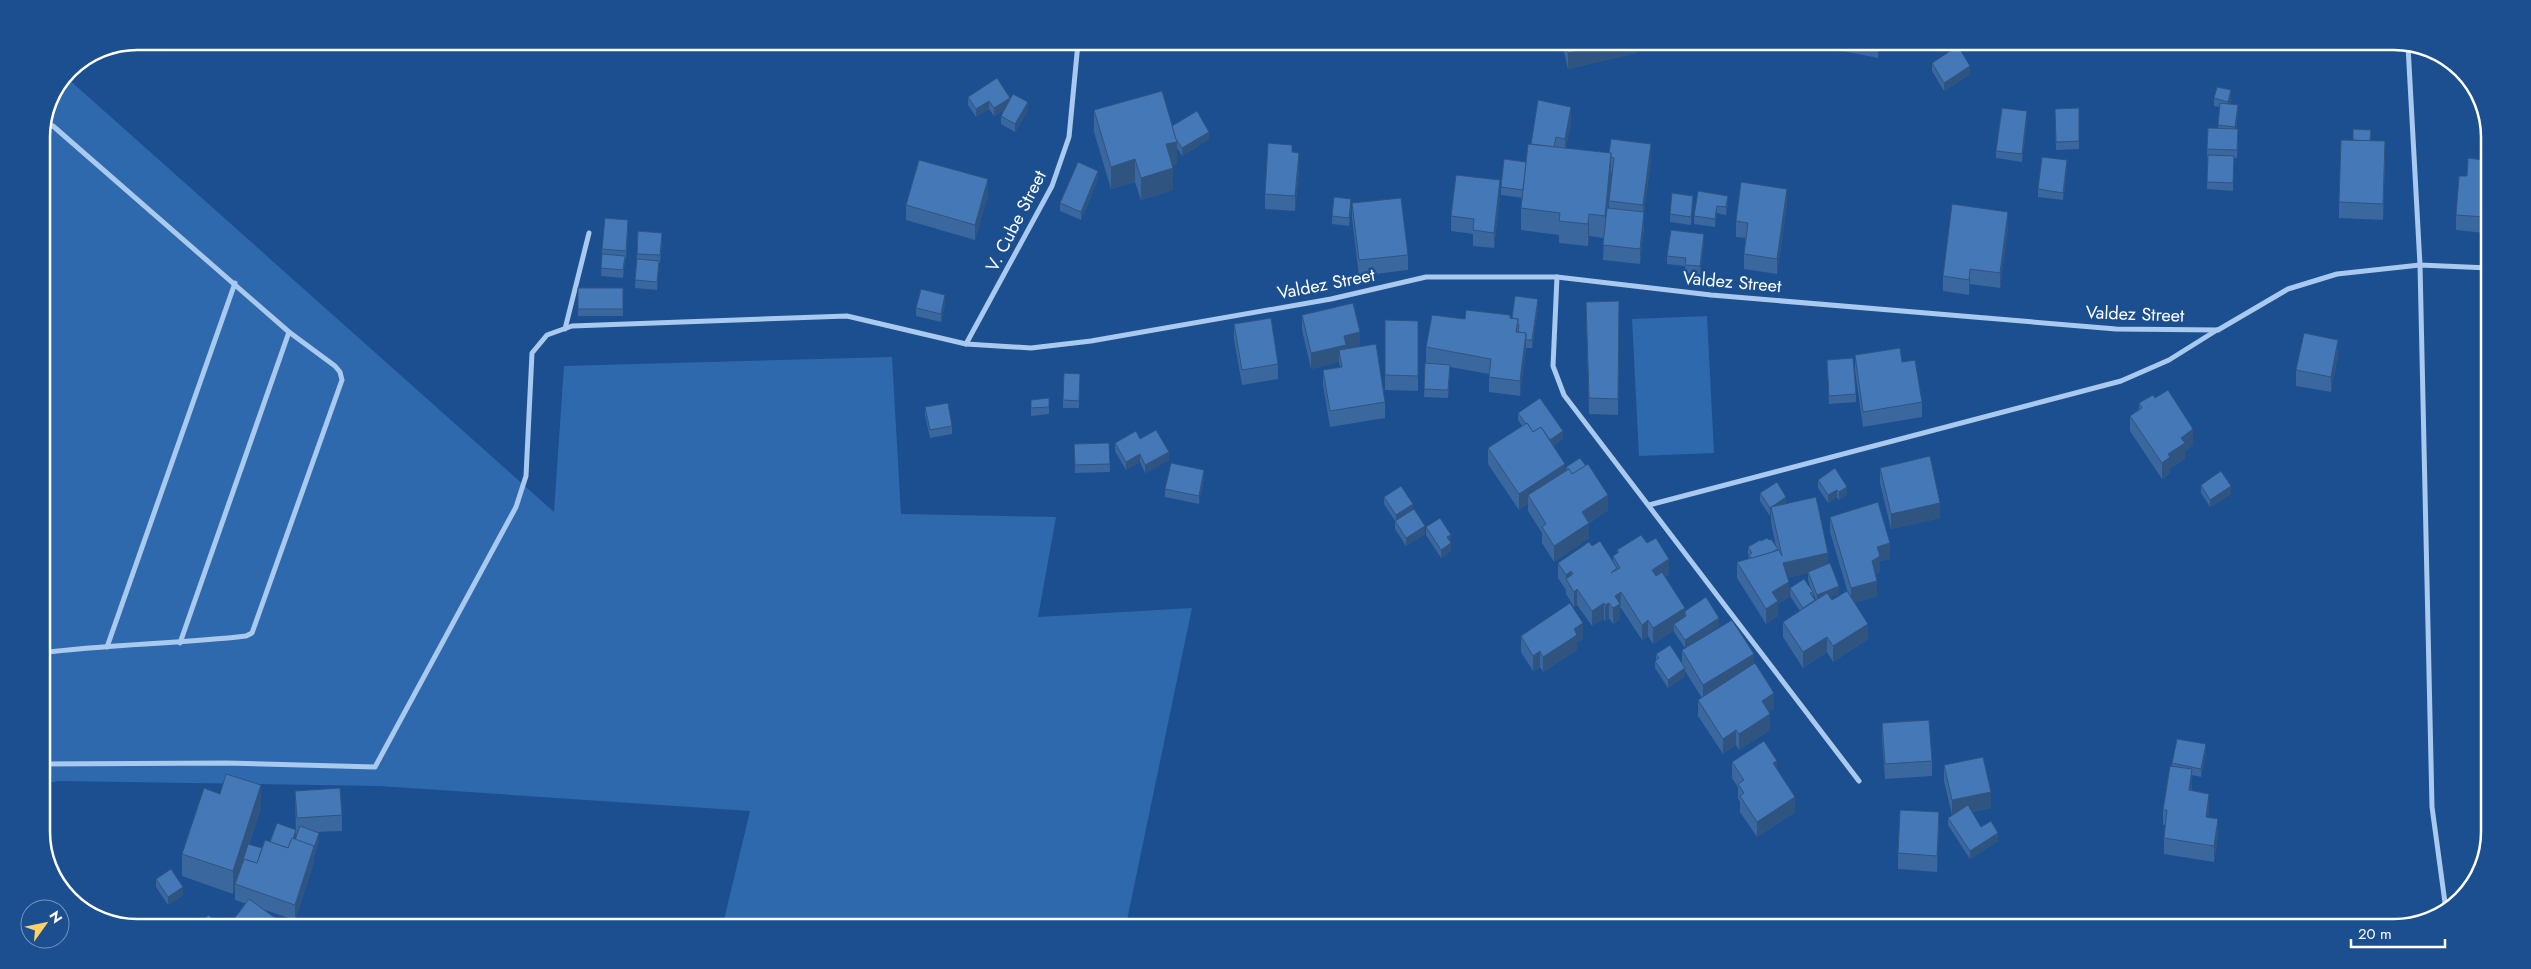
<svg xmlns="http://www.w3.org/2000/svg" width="2531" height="969" font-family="Jost,sans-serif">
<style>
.green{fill:#2e69ad}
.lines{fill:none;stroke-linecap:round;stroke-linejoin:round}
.street{stroke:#a9c9ee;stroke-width:5}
.wall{fill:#3a679d;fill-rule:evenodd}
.shaded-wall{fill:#305480}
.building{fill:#4478b7;stroke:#305480}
.labels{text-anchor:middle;stroke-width:5;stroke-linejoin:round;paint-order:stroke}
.street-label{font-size:18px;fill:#fff;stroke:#1b4f8f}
.rim{fill:none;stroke:#fff;stroke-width:2.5}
</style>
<rect width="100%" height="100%" fill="#1b4f8f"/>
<g class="green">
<path d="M66,77l488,435 10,-146 328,-9 9,157 155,3 -18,100 154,-9 -66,317 -403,-1 27,-113 -371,-25 -320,-5 -18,3v-653z"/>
<path d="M1707,316l7,137 -75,3 -7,-137z"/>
</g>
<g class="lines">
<g class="street">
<path d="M2408,46l12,219 12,542 14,103"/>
<path d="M1557,277l-4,89 11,29 295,386"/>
<path d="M565,329l24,-96"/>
<path d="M966,344l86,-158 17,-49 9,-94"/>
<path d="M1649,505l472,-124 48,-21 48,-30"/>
<path d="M180,643l109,-311"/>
<path d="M107,647l128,-364"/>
<path d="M41,653c68,-9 137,-9 205,-17l6,-3 90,-253 -2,-8 -5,-6 -46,-34 -236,-206 -8,-4"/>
<path d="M41,764l186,-1 148,4 141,-260 10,-31 6,-123 15,-18 25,-9 275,-10 119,28 65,4 60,-7 240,-42 95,-22h131l154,18 405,34 102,1 70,-41 49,-15 83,-9 69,3"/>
</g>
</g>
<g class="wall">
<path d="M1562,44l74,1v8l-68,16z"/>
<path d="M1669,45h24l-23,4z"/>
<path d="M1812,45h68l-2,13z"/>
<path d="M1932,63l38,11 -26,17 -12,-20z"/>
<path d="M968,97l42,3 18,10 -13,22 -14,-8v-8l3,-6 -10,6 -5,-7 -13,8 -8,-12z"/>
<path d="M2214,98h17l-1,6 8,9 -2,16 2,8 -1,21h-3l-1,33 -26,-2 1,-32h-1l1,-29h10l2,-21 -6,-1z"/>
<path d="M2079,108v41l-23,1 -1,-41z"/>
<path d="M1094,110l78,16 37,13 -27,17 -5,-8v16l-5,1 1,25 -32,10 -6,-18 -24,7 -17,-57z"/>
<path d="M2027,119l-5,43 -26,-4v-7z"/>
<path d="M1571,122l-5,26 85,11 -7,53v15l-4,37 -37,-4 1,-22 -15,-2 -1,10 -29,-3v-8l-38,-5v-22l2,-10 -22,-3v-8l25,-25 5,-18zM1611,173h2l-4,28v7h-1z"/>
<path d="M2371,141l14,16 -2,63 -44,-2v-16z"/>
<path d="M1292,152l7,16 -4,43 -30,-2v-15z"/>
<path d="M2067,168l-4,32 -25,-3v-8z"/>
<path d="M2484,172l5,16 -4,45 -29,-3v-15l11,-39z"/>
<path d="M1098,179l-17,41 -21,-9v-8z"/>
<path d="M1698,191l30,12 -2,12 -9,-2 -2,14 -21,-3v-8z"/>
<path d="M988,195l-13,45 -69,-20v-15z"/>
<path d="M1500,196l-6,52 -21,-2v-12l-22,-3v-15z"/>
<path d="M1352,203l56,52v15l-49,6 -7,-58z"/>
<path d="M1693,204l-2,21 -21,-3v-8z"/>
<path d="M1787,204l-10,70 -33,-5v-15l2,-16 -10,-1v-16z"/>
<path d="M1351,207l-2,19 -17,-2v-8z"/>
<path d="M2008,227l-8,61 -30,-4 -1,11 -26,-4v-15z"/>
<path d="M628,228l-2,31h-1l-2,19 -22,-2 1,-27z"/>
<path d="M662,241l-2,22h-1l-2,27 -22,-2 2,-34z"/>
<path d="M1704,242l-4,32 -15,-1v-7l-18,-2v-8z"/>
<rect x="578" y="288" width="45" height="28"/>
<path d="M1619,301l-1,114 -29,-1 -3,-112z"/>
<path d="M945,303l-4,19 -25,-6v-8z"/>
<path d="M1538,307l-6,41h-6l-6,48 -31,-4v-18l-39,-7 -2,31 -24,-1 2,-34v-16l39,-28 47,-1z"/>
<path d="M1302,315l58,32 25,55v16l-55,9 -7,-42v-15l17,-3 -1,-5 -28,7 -9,-39z"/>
<path d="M1385,320l33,1v70l-33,-1z"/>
<path d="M1234,324l44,40v15l-36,6 -8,-46z"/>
<path d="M1855,355l47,7 20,40v15l-59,10 -8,-57z"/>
<path d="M2338,355l-7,37 -35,-6v-16z"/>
<path d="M1827,360l29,34v8l-27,2z"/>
<path d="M1080,374l-1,34h-16v-8z"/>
<path d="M2155,398l38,47 -8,6v8l-15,9v5l-8,6 -32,-48v-15l9,-7v-6z"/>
<path d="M1031,400l18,7v7l-18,2z"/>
<path d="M925,407l27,19v8l-22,4 -5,-23z"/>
<path d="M1518,413l45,26 -10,7 12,25 1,-1v-3l42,43 -19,13v15l-35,24 -12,-19v-10l-14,-22v-7l-9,6 -31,-46v-16l34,-22 -4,-6z"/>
<path d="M1140,439l29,21 -24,13 -5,-11 -14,8 -11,-19v-8z"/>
<path d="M1109,443l1,29 -35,1 -1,-29z"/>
<path d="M1880,468l60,50 -49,11 -11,-46z"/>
<path d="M1204,478l-5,26 -34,-7v-8z"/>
<path d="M1818,480l29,15 -8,5 -2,-3 -9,6 -10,-15z"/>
<path d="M2201,485l30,9 -21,13 -9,-14z"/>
<path d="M1760,493l26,10 42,61 11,30 -9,3 2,3 16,-7 -18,-61v-15l60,42 -10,2v11l-5,2 2,22 -23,7 14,36 -35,23 -6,-10 -24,16 -20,-31v-15l17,-11 -10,-15v-8l21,1 -3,-9v-7l-21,5 2,19 -11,7v12l-12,8 -29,-46v-16l12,-3 -1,-4v-8l13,-6 8,-1 7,7 -5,-25v-7l-1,1 -10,-15zM1813,593l3,7 -1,1 -2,-4z"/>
<path d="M1384,497l29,12 12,25 -19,12 -11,-17v-8l-11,-17z"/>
<path d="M1426,527l25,15v9l-10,7 -15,-23z"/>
<path d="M1647,543l22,31 -4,3 20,34 34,15 -34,22 -11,-16v-2l-21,14 -5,-8 -6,4 -21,-32h-1v11l-7,5 -4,-6 -4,3 -1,-2 -12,7 -15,-21 -3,2 -8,-13v-4l-8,-12v-15l55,-2v-5l4,-3v-3z"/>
<path d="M1521,636l62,3 -6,3v8l-34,22 -3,-5 -7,4 -12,-19z"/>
<path d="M1682,650l72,14 20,45 -5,3 1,18 -31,20 -3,-5 -13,9 -25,-38v-16l4,-2 -17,-27v5l-17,12 -13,-20v-7l1,-1v-6l26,9z"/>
<path d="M1882,723l50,38v15l-47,3 -3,-40z"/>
<path d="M2206,752l-5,25 -9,-2v16l17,18 -1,8 10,17 -4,28 -50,-8v-16l1,-13h-2v-15l9,-47z"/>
<path d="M1732,762l45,6 18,44 -38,25 -17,-25v-10l-2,-3v-12l-6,-9z"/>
<path d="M1944,765l47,43 -19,4 9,15 17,14 -28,18 -22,-34v-7l4,-3 -8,-34z"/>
<path d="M295,791l47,24v16l-25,1 2,9 -5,15v6l-19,58 -60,-20v-12l-2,6 -51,-18v-22l79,-46 -12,37 13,4 8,-7 26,-6z"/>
<path d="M1939,828l-2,44 -39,-3v-16z"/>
<path d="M156,879l27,16 -15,10 -12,-18z"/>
</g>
<g class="shaded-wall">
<path d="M1264,44h7l-7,4z"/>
<path d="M1606,45h30v8l-68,16v-16z"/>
<path d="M1878,45h2l-2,13z"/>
<path d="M1970,66v8l-26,17v-8z"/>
<path d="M2231,90v8l-3,12v-8z"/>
<path d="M1010,98v8l-16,10v-8z"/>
<path d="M989,101v8l-13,8v-8z"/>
<path d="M1028,102v8l-13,22v-8z"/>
<path d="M2238,105v8l-3,22v-8z"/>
<path d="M1571,107v15l-6,32v-15z"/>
<path d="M2027,111v8l-5,43v-8z"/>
<path d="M1209,132v7l-27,17v-8z"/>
<path d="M1177,142v22l-11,3v-23z"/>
<path d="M1651,144v15l-8,62v-16z"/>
<path d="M1299,153v15l-4,43v-15z"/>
<path d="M1611,153v23l-6,62v-22z"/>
<path d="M1135,159v23l-24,7v-22z"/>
<path d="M2067,160v8l-4,32v-7z"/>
<path d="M1173,168v22l-32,10v-22z"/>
<path d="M1098,171v8l-17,41v-8z"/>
<path d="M2489,172v16l-4,45v-16z"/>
<path d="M988,179v16l-13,45v-15z"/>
<path d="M1500,180v16l-6,52v-15z"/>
<path d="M1787,189v15l-10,70v-15z"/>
<path d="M1693,196v8l-2,21v-8z"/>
<path d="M1728,196v7l-2,12v-8z"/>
<path d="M1717,206v7l-2,14v-8z"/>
<path d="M1644,212v15l-4,37v-15z"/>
<path d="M2008,212v15l-8,61v-15z"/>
<path d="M1589,214v22l-1,10v-22z"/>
<path d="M1704,234v8l-4,32v-8z"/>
<path d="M659,261v8l-2,21v-8z"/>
<path d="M1970,269v15l-1,11v-15z"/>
<path d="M945,295v8l-4,19v-8z"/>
<path d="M1538,299v8l-6,41v-8z"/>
<path d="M1360,332v16l-21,2v12l-28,7v-16l33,-17z"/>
<path d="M1526,333v16l-6,47v-15z"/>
<path d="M2338,340v15l-7,37v-15z"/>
<path d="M2193,429v16l-8,6v8l-15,9v5l-8,6v-16l6,-9 13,-16z"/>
<path d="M1563,431v8l-15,10v-8z"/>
<path d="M1169,452v8l-24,13v-8z"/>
<path d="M1140,454v8l-14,8v-8z"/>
<path d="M1565,464v15l-37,16v9l-9,6v-16z"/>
<path d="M1204,470v8l-5,26v-8z"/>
<path d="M2231,486v8l-21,13v-7z"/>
<path d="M1847,487v8l-8,5v-8z"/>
<path d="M1837,490v7l-9,6v-8z"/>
<path d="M1608,495v15l-26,17v-15z"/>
<path d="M1786,497v8l-15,2z"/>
<path d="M1940,503v15l-49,11v-15z"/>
<path d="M1413,504v8l-17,11v-8z"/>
<path d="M1771,507v8l-1,1v-8z"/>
<path d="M1589,523v15l-35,24v-16z"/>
<path d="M1425,526v8l-19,12v-8z"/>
<path d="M1451,535v8l-4,-6z"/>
<path d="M1451,543v8l-10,7v-8z"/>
<path d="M1890,543v16l-10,2v11l-8,4v-15l5,-14z"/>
<path d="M1828,553v16l-45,10v-16z"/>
<path d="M1669,559v15l-17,11v-15z"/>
<path d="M1571,571v16l-5,-8v11v-15z"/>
<path d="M1877,581v15l-26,8v-16z"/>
<path d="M1789,582v15l-11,7v12l-12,8v-15l6,-17z"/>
<path d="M1839,586v8l-22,8v-7z"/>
<path d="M1577,589v16l-3,2v-15z"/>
<path d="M1621,592l-1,27 -7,5v-16l2,-12z"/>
<path d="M1604,603v16l-12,7v-15z"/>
<path d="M1609,603v15l-4,3v-16z"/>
<path d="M1685,608v16h-11v6l-21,14v-16z"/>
<path d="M1719,618v8l-34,22v-8z"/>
<path d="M1648,620v16l-6,4v-15z"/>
<path d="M1583,623v16l-6,3v8l-34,22v-15l31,-28z"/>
<path d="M1868,624v15l-35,23v-16z"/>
<path d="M1827,637v15l-24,16v-16z"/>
<path d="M1540,651v16l-7,4v-15z"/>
<path d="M1754,654v16l-51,31v-16z"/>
<path d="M1685,668v8l-17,12v-8z"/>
<path d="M1774,693v16l-12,7v-15z"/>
<path d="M1770,714v16l-31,20v-16z"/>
<path d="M1736,730v15l-13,9v-15z"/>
<path d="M2206,744v8l-5,25v-8z"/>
<path d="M1777,761v15l-4,-13z"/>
<path d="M2192,769v16l-3,21v-16z"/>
<path d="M261,785v23l-19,57 -1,-1v5l-6,15v4l-2,6v-23z"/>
<path d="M1991,792v16l-39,8v-16z"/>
<path d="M2209,794v15l-3,24v-16z"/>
<path d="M1795,797v15l-38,25v-15z"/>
<path d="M1939,812v16l-2,44v-16z"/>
<path d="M2218,819v15l-4,28v-16z"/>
<path d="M296,830v7l-8,17z"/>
<path d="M319,833v8l-5,15v6l-19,58v-15z"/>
<path d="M1998,833v8l-28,18v-8z"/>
<path d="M183,887v8l-15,10v-8z"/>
</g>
<g class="building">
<path d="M1566,44l40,1 -38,8z"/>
<path d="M1958,46l12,20 -26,17 -12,-20z"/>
<path d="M997,78l13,20 -16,10 -5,-7 -13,8 -8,-12z"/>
<path d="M2217,87l14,3 -3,12 -14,-4z"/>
<path d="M1162,91l15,51 -11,2 7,24 -32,10 -6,-19 -24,8 -17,-57z"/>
<path d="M1013,94l15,8 -13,22 -14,-8z"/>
<path d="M1538,100l33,7 -6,32 -9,-2 -2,10 -23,-3z"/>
<path d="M2220,103l18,2 -3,22 -17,-2z"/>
<path d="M2002,108l25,3 -5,43 -26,-3z"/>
<path d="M2079,108v33l-23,1 -1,-33z"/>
<path d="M1197,111l12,21 -27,16 -6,-9 -4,-13z"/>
<path d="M2208,128l30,1 -1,21 -30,-1z"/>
<path d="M2353,129l18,1 -1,11 -17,-1z"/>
<path d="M1611,139l40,5 -8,61 -34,-4 5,-43 -3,-1v-4h-2z"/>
<path d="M2341,140l44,1 -2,63 -44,-2z"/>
<path d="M1268,143l24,2v7l7,1 -4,43 -30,-2z"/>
<path d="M1528,144l83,9 -6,63 -16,-2 -1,10 -29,-3 1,-8 -39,-5z"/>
<path d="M2208,155l26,1 -1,27 -26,-1z"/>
<path d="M2042,157l25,3 -4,33 -25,-4z"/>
<path d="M2468,158l16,2 -1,12h6l-4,45 -29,-2 3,-39h8z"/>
<path d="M1504,159l22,3 -3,28 -22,-3z"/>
<path d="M919,160l69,19 -13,46 -69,-20z"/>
<path d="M1078,162l20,9 -17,41 -21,-9z"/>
<path d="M1456,175l44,5 -6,53 -21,-3 1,-11 -23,-3z"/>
<path d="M1741,182l46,7 -10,70 -33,-5 4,-31 -12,-2z"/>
<path d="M1698,191l30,5 -2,11 -9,-1 -2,13 -21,-3z"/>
<path d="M1672,193l21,3 -2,21 -21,-3z"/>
<path d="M1334,197l17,2 -2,19 -17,-2z"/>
<path d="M1401,198l7,57 -49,5 -7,-57z"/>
<path d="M1952,204l56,8 -8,61 -30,-4 -1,11 -26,-4z"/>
<path d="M1607,208l37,4 -4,37 -37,-4z"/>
<path d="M605,218l23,2 -2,31 -24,-2z"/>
<path d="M1671,230l33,4 -4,32 -15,-1 1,-7 -19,-2z"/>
<path d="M638,231l24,2 -2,22 -23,-1z"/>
<path d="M602,254l23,2 -2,14 -22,-2z"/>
<path d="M637,259l22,2 -2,21 -22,-2z"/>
<rect x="578" y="288" width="45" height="21"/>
<path d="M921,289l24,6 -4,19 -25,-6z"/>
<path d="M1515,296l23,3 -6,41h-6v-7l-8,-1 1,-7h-1v-6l-6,-1z"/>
<path d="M1619,301l-1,98 -29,-1 -3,-96z"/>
<path d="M1353,303l7,29 -16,4 2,9 -35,8 -9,-38z"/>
<path d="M1466,310l44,5v3l8,1 -2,13 10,1 -6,48 -31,-4 2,-18 -65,-12 6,-32 33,4z"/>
<path d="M1271,318l7,46 -36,6 -8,-46z"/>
<path d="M1385,320l33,1v55l-33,-1z"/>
<path d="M2304,333l34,7 -7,37 -35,-7z"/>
<path d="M1376,344l9,58 -55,9 -7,-41 19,-3 -3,-17z"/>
<path d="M1900,348l2,14 13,-2 7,42 -59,10 -8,-57z"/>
<path d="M1853,358l3,36 -27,2 -2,-36z"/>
<path d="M1425,363l25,2 -2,25 -24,-1z"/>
<path d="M1064,373l16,1 -1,27 -16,-1z"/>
<path d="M2168,390l25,39 -12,9 4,5 -17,11 2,3 -8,6 -32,-47 12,-8 -3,-5 14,-8 2,3z"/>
<path d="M1049,398v9l-18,1v-8z"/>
<path d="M1540,398l23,33 -13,9 -9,-13 -8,5 -6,-9 -1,1 -8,-11z"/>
<path d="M948,403l4,23 -22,4 -5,-23z"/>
<path d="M1527,423l6,9 8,-5 24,37 -46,30 -31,-46z"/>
<path d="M1156,430l13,22 -24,13 -5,-11 -14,8 -11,-19 21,-12 4,8z"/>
<path d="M1109,443l1,21 -35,1 -1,-21z"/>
<path d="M1930,456l10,47 -49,11 -11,-46z"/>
<path d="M1580,458l6,8 -14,8 -3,-5h-1l-2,-2z"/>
<path d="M1171,463l33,7 -5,26 -34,-7z"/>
<path d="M1588,464l20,31 -26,17 7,11 -35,23 -12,-19 4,-3 -18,-29 41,-26 3,5z"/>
<path d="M1835,468l12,19 -8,5 -2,-2 -9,5 -10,-15z"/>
<path d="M2221,471l10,15 -21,14 -9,-15z"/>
<path d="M1777,482l9,15 -16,11 -10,-15z"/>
<path d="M1401,486l12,18 -17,11 -12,-18z"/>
<path d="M1816,497l12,56 -45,10 6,19 -17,10 6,9 -12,8 -29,-47 42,-12 3,6 -11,-49z"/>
<path d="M1878,502l12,41 -13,4 3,9 -8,5 5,20 -26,7 -21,-71z"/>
<path d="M1414,509l11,17 -19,12 -11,-17z"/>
<path d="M1440,518l11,17 -4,2 4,6 -10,7 -15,-23z"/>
<path d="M1641,535l6,8 9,-5 13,21 -17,11 4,6 6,-4 23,36 -32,20 -5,-8 -6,5 -21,-33 -6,4 5,8 -7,4 -4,-5 -4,2 -1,-2 -12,8 -15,-22 -3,3 -8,-13 7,-5 -2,-3 -5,4 -8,-12 31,-21 3,4 8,-5 17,27 -6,5 9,-5 -7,-12 6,-4 -2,-2z"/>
<path d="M1767,538l2,2 2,-1 7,10 -6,3 -20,6 -3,-3 3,-2 -4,-6 12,-7 1,1z"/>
<path d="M1830,563l9,23 -22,9 -9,-23z"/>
<path d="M1804,579l9,13 -3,1 5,7 -12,8 -13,-20z"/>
<path d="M1847,591l21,33 -35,22 -6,-9 -24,15 -20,-30 44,-29 5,7z"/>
<path d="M1706,597l13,21 -34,22 -11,-16 12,-8 -1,-2v-3z"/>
<path d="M1570,603l13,20 -9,6 3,6 -34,22 -3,-6 -7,5 -12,-20z"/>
<path d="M1732,620l22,34 -51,31 -21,-35z"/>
<path d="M1670,645l15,23 -17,12 -13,-19 4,-3 -3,-4z"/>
<path d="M1755,663l19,30 -12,8 8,13 -31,20 -3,-4 -13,9 -25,-39z"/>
<path d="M1929,720l3,41 -47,3 -3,-41z"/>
<path d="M2177,739l29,5 -5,25 -29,-6z"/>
<path d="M1764,741l13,20 -4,2 22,34 -38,25 -17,-26 4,-3 -6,-9 6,-4 -12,-18z"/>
<path d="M1983,757l8,35 -39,8 -8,-35z"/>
<path d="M2170,766l22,3 -3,21 20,4 -3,23 12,2 -4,27 -50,-8 3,-28h-4z"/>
<path d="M226,774l35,11 -28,86 -51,-17 22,-66 16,6z"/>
<path d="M340,788l2,27 -45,3 -2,-27z"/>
<path d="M1968,805l13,22 10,-6 7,12 -28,18 -22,-33z"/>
<path d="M1900,810l39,2 -2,44 -39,-3z"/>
<path d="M277,823l19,7 -3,9 -1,-1 -4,10 -18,-6z"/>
<path d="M300,826l19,7 -5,15v-2l-19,-6z"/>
<path d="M292,838l22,8 -19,59 -60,-21 9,-25 13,4 8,-23 23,8z"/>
<path d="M248,844l14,4 -5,15 -13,-4 -2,5z"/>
<path d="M171,869l12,18 -15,10 -12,-18z"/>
<path d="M249,899l33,24h-51z"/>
<path d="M209,915l6,8h-18z"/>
</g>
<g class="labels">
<g class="street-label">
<text transform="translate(1016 221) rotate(-63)" y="6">V. Cube Street</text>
<text transform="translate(1732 282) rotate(5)" y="6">Valdez Street</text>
<text transform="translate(1326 284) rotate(-11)" y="6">Valdez Street</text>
<text transform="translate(2135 314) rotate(2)" y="6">Valdez Street</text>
</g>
</g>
<path d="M0 0H2531V969H0ZM137 50H2394A87 87 0 0 1 2481 137V832A87 87 0 0 1 2394 919H137A87 87 0 0 1 50 832V137A87 87 0 0 1 137 50Z" fill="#1b4f8f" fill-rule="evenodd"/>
<path class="rim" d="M137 50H2394A87 87 0 0 1 2481 137V832A87 87 0 0 1 2394 919H137A87 87 0 0 1 50 832V137A87 87 0 0 1 137 50Z"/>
<g transform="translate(45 924) rotate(57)"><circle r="24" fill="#1b4f8f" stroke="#7695bc"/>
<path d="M0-4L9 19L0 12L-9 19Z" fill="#ffd166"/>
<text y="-8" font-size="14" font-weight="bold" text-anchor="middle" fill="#ffffff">N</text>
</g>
<path d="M2351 939v8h94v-8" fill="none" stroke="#ffffff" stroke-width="2.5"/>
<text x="2358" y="939" font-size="15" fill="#ffffff" stroke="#1b4f8f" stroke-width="4" paint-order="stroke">20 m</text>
</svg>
